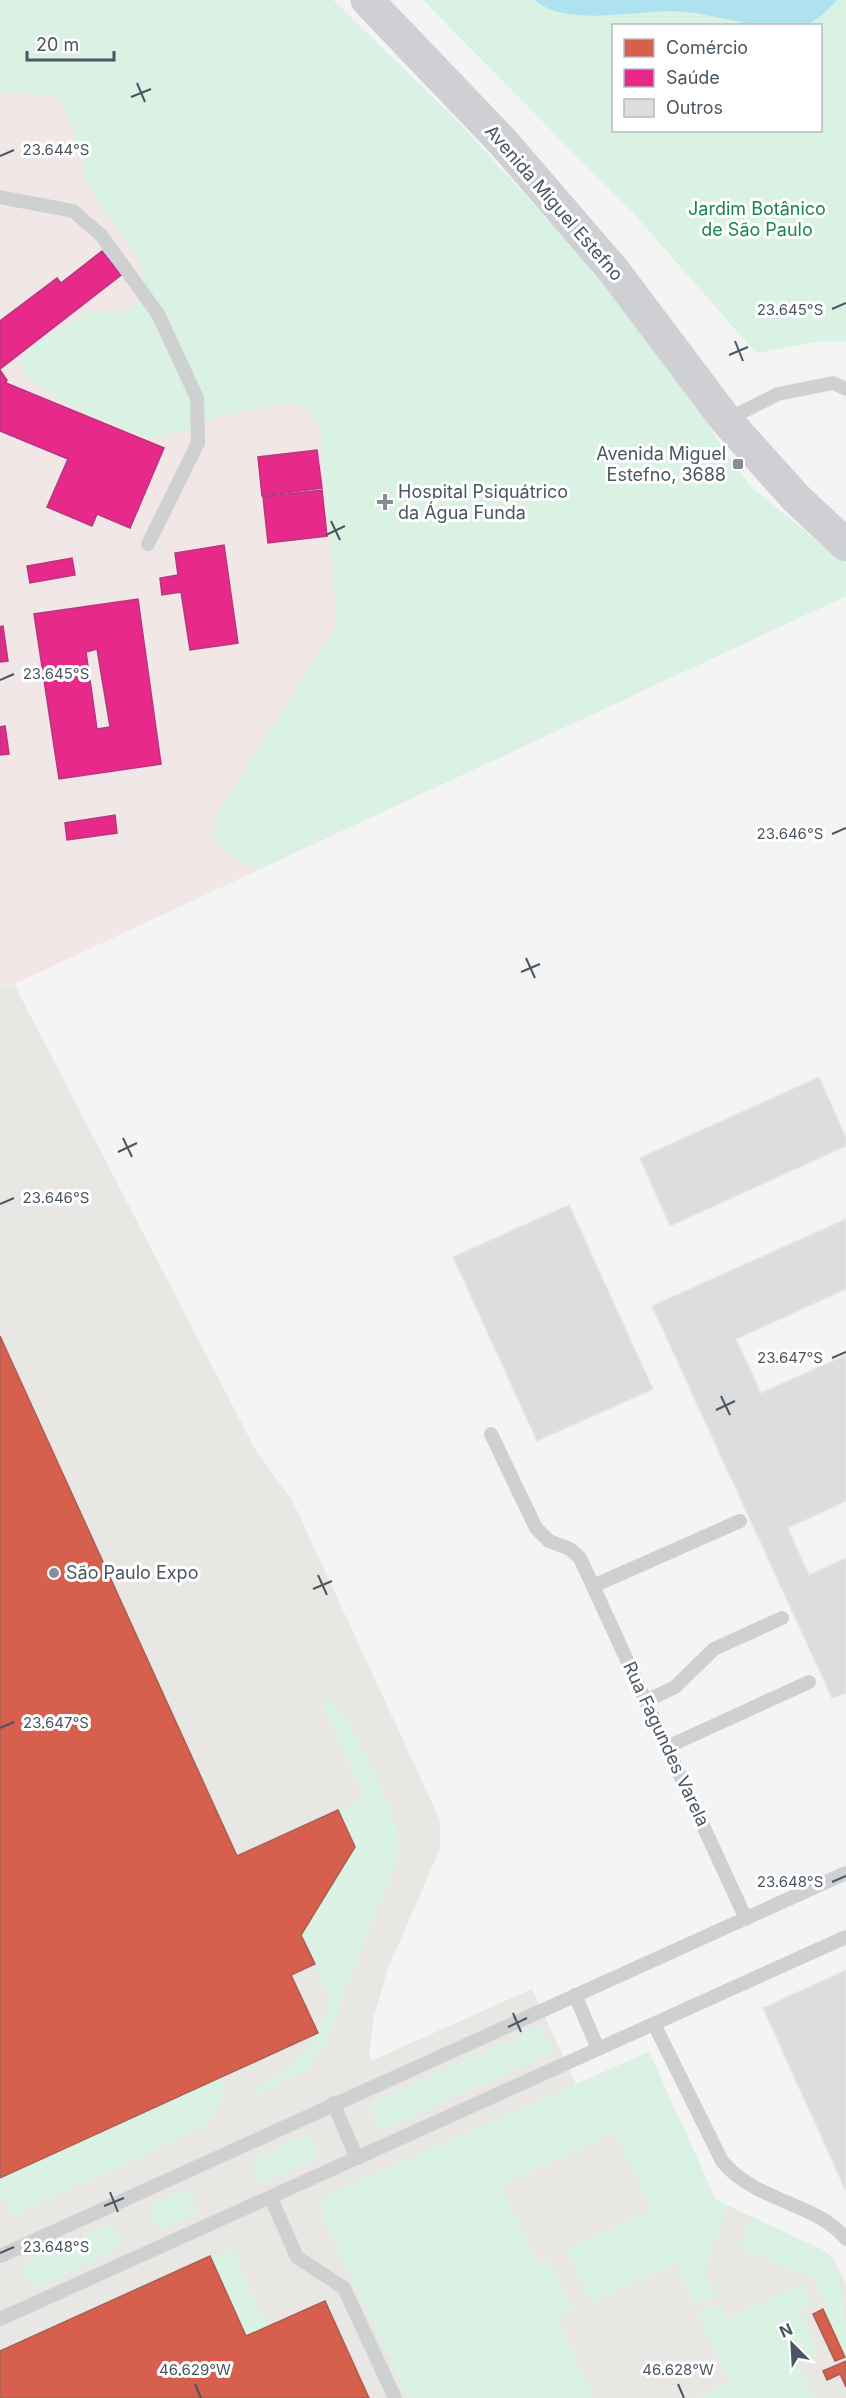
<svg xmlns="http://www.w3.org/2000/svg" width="846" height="2398" font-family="Inter,sans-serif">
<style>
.commercial{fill:#e8e7e3}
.medical{fill:#f1e7e6}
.green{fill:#d9f2e3;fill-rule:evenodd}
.water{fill:#aee2f0}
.shops{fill:#d6604d;stroke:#ac5d53;stroke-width:1.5}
.health{fill:#e7298a;stroke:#b8367e;stroke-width:1.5;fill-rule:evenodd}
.building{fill:#ddddde;stroke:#e5e6e7;stroke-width:1.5}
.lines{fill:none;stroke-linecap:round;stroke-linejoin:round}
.lane{stroke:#ced0d2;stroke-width:14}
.secondary{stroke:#ced0d4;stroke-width:33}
.ticks{fill:none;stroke:#4a5661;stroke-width:2}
.poi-dot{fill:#868d94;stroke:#fff;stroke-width:2}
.labels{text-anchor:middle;stroke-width:6;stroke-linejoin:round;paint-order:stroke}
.street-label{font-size:18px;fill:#4a5661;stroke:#fff}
.park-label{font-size:18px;fill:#17864f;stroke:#fff}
.poi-label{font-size:18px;fill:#4a5661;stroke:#fff;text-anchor:start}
.ticks-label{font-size:15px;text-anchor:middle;fill:#4a5661;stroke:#fff;stroke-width:6;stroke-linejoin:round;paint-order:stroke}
</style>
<rect width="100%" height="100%" fill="#f4f4f4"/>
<path class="commercial" d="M14,984l241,465 38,53 147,318v29l-52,119 -14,48 -5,39 2,6 161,-72 44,95 73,-32 67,148 109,51 8,7 13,27v113h-846v-1412z"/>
<path class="medical" d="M0,0h333l126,123 170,186 67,92 22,40 32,45 96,79v31l-832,388 -14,2z"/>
<g class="green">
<path d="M0,0h333l126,123 170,186 67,92 22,40 32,45 96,79v31l-587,273 -30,-13 -15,-19 6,-29 112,-174 5,-19 -17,-187 -8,-17 -23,-9 -70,15 -33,13 -39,8 -73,-31 -48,-29 -5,-14 4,-10 17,-14 48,-28h30l17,-8 9,-17c-3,-10 -4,-22 -9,-31 -15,-25 -37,-45 -49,-72 -7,-19 -17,-76 -30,-86 -6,-5 -46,-4 -58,-6z"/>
<path d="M423,0h423v341h-25l-65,12 -122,-139zM614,26h206v104h-206z"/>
<path d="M328,1700c20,6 61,102 68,125 3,10 2,22 2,32l-75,191 -15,21 -53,26 -3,-5c42,-20 66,-46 78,-90l-29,-65 54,-88 -17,-37 26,-12 -41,-94z"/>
<path d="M540,2026l13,27 -172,77 -3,-1 -9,-23 2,-3z"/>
<path d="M649,2052l67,148 12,5 -24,66 11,25 -21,9 -18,-41 -85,38 -24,-53 84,-39 -35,-77 -115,52 35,77 11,-4 26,52 -16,8 37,80h-186l-84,-178 -2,-20 3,-4z"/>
<path d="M223,2076c3,24 -6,37 -24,53l-182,85 -8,-2 -9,-19v-15z"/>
<path d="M304,2135l8,4 7,16 -2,4 -52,24 -6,-1 -6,-12 1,-12z"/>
<path d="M188,2188l10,25 -37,16c-10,-5 -14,-13 -10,-24z"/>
<path d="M751,2217l74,34c21,23 21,74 21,108l-23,-50 4,-2 -14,-29 -73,-30z"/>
<path d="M110,2224c8,5 13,17 8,26l-85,39 -12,-25z"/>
<path d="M232,2248l35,79 -21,9 -35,-78z"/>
<path d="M802,2285l9,19 -12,6 19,43 -20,9 17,36h-119l33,-15 -32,-71 22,-8 7,15z"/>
</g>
<path class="water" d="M534,0h303c-11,11 -20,23 -37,26 -39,6 -75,-10 -113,-14 -45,-5 -116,18 -153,-12z"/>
<g class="shops">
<path d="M0,1336l237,520 101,-46 17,37 -54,88 14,29 -24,11 27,58 -318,145z"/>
<path d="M210,2256l36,80 79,-35 44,97h-369v-47z"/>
<path d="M823,2309l22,48 -10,4 -22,-47z"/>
<path d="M846,2361v26l-6,-13 -13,6 -4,-9z"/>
</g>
<g class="health">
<path d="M102,251l19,24 -121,94v-48l57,-43 4,5z"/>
<path d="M0,370l7,10 -1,3 158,65 -34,80 -33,-14 -5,12 -45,-19 21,-48 -68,-28z"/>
<path d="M317,450l5,38 -60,8 -4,-39z"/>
<path d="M322,490l5,46 -59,7 -5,-46z"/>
<path d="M224,545l14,98 -48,7 -9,-58 -19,3 -2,-17 18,-3 -3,-22z"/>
<path d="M72,558l3,17 -45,8 -3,-17z"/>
<path d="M138,599l23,165 -102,15 -25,-165zM97,649l13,78 -13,2 -11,-77z"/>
<path d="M3,626l5,35 -8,1v-35z"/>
<path d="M5,726l4,28 -9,1v-28z"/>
<path d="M115,815l2,18 -50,7 -2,-17z"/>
</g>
<g class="building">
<path d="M819,1077l27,61v8l-176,80 -30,-68z"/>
<path d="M569,1205l84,184 -116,52 -84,-184z"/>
<path d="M846,1219v70l-110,50 25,54 85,-38v146l-58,27 21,47 37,-17v135l-14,5 -180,-392z"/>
<path d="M846,1970v221l-83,-183z"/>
</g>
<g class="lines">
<g class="lane">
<path d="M0,197l73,14 28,24 57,79 39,84 1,45 -50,101"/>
<path d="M726,420l52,-26 55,-11 13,6"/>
<path d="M491,1434l45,94 13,13 21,8 10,9 166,361"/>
<path d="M593,1586l147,-65"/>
<path d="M646,1701l29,-14 39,-38 68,-31"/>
<path d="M667,1747l142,-65"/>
<path d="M575,1995l23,54"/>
<path d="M654,2024l68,137c33,41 96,42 124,78"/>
<path d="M333,2103l24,55"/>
<path d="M271,2198l26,59 47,31 51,110"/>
<path d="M0,2256l846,-383"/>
<path d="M0,2319l846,-382"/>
</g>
<path class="secondary" d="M367,0l135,141 112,130 112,149 70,78 50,47"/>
</g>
<path class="ticks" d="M137,83l8,19M131,97l20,-8M0,156l14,-6M832,309l14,-6M735,341l8,20M729,355l19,-8M331,521l9,19M326,535l19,-9M0,680l14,-6M832,834l14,-6M526,958l9,20M521,972l19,-8M123,1138l9,19M118,1152l19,-9M0,1204l14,-6M832,1358l14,-6M721,1396l9,19M716,1410l19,-9M318,1575l9,20M313,1589l19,-8M0,1728l14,-6M832,1882l14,-6M513,2013l8,19M508,2027l19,-9M110,2192l8,20M104,2206l20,-8M0,2253l14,-6M195,2384l6,14M678,2384l6,14"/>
<g class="poi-dot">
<rect x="732" y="458" width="12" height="12" rx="3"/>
<path d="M382 493h6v6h6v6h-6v6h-6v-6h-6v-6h6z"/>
<circle cx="54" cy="1573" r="6"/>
</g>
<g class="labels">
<g class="street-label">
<text transform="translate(554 203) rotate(49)" y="6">Avenida Miguel Estefno</text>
<text transform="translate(666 1744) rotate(65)" y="6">Rua Fagundes Varela</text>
</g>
<g class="park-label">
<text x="757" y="215">Jardim Botânico<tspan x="757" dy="21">de São Paulo</tspan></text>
</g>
<g class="poi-label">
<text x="726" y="460" text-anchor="end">Avenida Miguel<tspan x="726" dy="21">Estefno, 3688</tspan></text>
<text x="398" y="498">Hospital Psiquátrico<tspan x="398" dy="21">da Água Funda</tspan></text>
<text x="66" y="1579">São Paulo Expo</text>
</g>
</g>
<g class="ticks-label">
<text x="56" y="155">23.644°S</text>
<text x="790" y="315">23.645°S</text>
<text x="56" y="679">23.645°S</text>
<text x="790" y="839">23.646°S</text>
<text x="56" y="1203">23.646°S</text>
<text x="790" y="1363">23.647°S</text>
<text x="56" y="1728">23.647°S</text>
<text x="790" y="1887">23.648°S</text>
<text x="56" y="2252">23.648°S</text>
<text x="195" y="2375">46.629°W</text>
<text x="678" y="2375">46.628°W</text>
</g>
<rect x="612" y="24" width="210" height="108" fill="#ffffff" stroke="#b7bbc0" stroke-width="1.5"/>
<rect x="624" y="39" width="30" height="18" fill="#d6604d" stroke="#b7bbc0" stroke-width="1.5"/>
<text x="666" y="54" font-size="18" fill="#4a5661">Comércio</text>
<rect x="624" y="69" width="30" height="18" fill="#e7298a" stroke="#b7bbc0" stroke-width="1.5"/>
<text x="666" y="84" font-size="18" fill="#4a5661">Saúde</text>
<rect x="624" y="99" width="30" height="18" fill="#ddddde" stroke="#b7bbc0" stroke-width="1.5"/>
<text x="666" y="114" font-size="18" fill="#4a5661">Outros</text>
<g transform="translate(792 2344) rotate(336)" stroke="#ffffff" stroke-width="4.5" paint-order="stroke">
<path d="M0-4.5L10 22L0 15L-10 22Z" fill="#4a5661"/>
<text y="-9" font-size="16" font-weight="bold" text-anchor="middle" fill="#4a5661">N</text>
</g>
<path d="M27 51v9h87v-9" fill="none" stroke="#4a5661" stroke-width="3"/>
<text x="36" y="51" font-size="18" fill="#4a5661" stroke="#ffffff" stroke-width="4.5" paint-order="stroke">20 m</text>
</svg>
